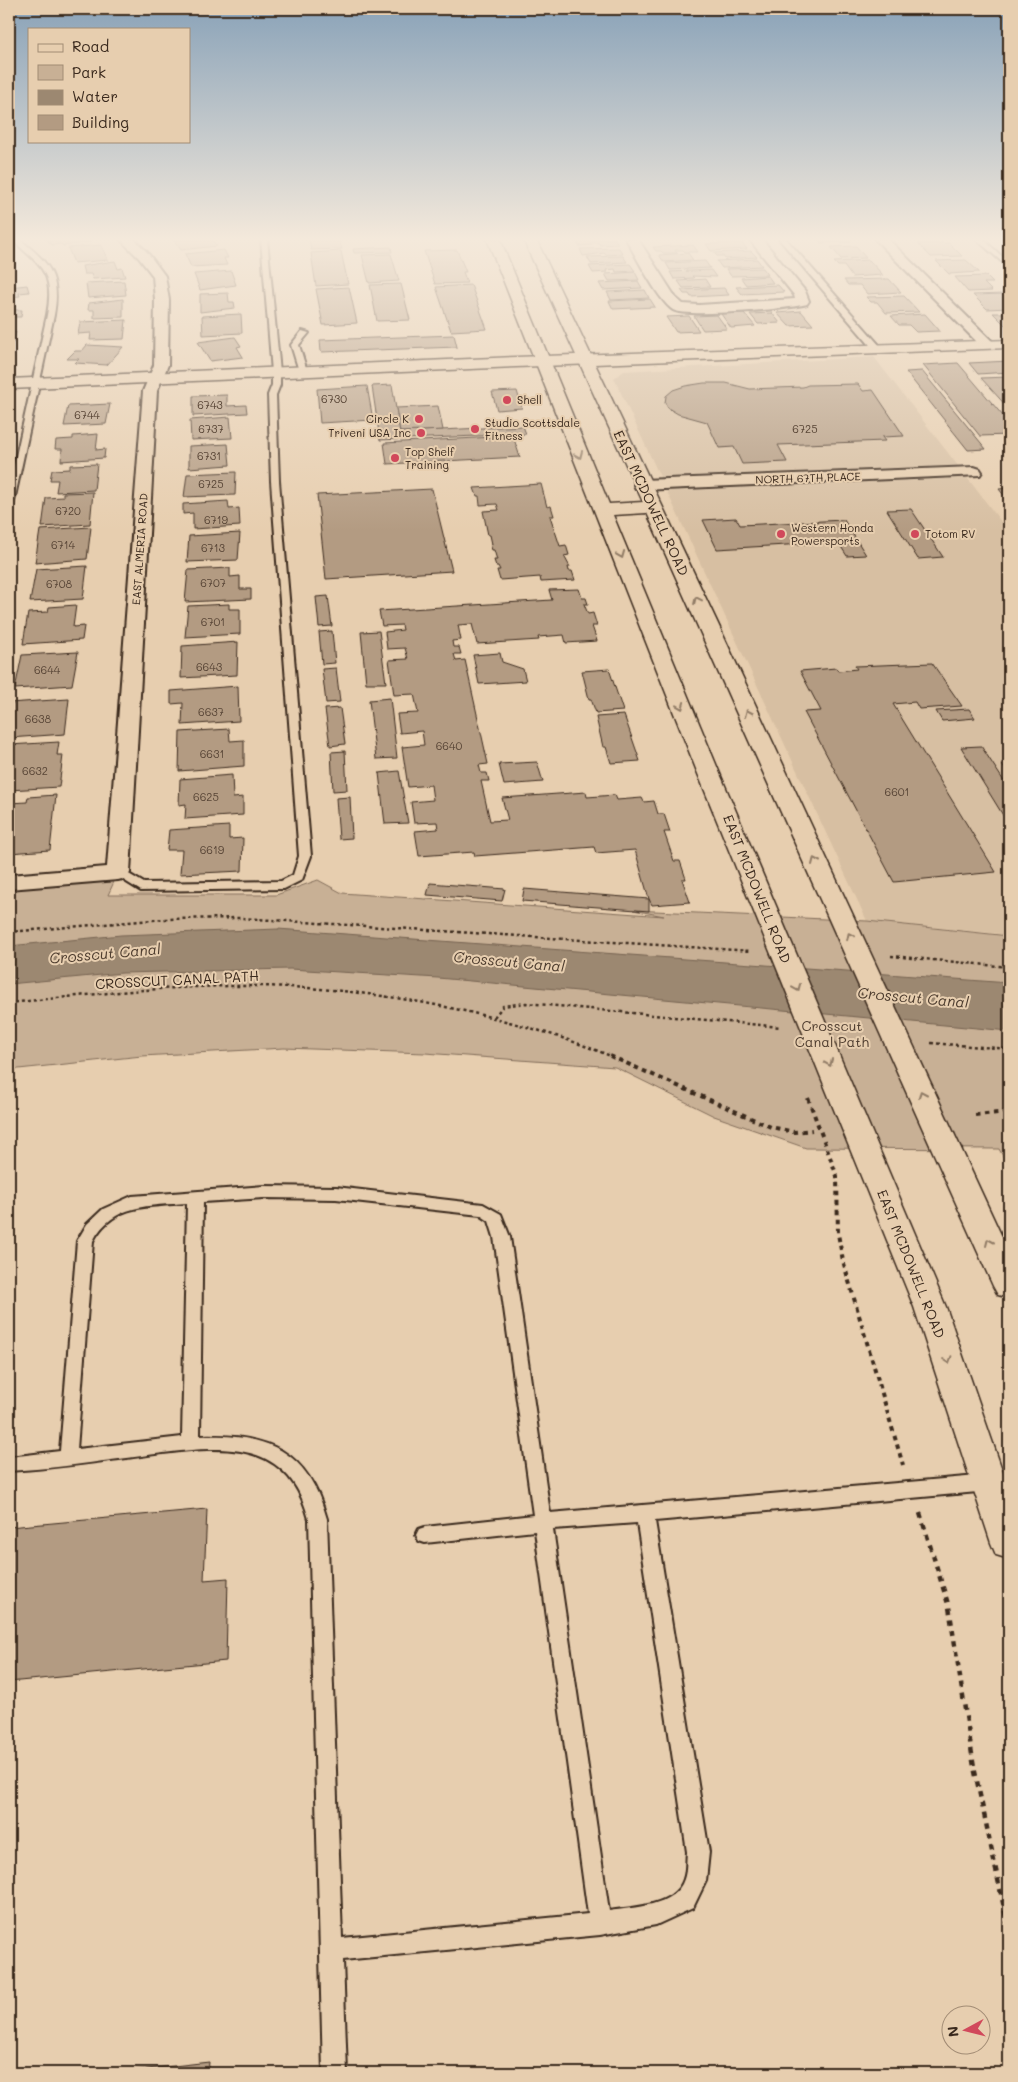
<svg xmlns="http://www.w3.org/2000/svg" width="1018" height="2082" font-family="Mali,sans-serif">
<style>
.built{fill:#d7bfa2}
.green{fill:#c8b095;stroke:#826d5a}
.water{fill:#9c8871;stroke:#756250}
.building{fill:#b39b82;stroke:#3b2a1e}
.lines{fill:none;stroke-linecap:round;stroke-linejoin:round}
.lane-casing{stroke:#3b2a1e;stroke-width:4}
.street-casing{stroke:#3b2a1e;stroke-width:4}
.secondary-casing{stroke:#3b2a1e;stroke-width:3}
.primary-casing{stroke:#3b2a1e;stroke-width:3}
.path-far2{stroke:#3b2a1e;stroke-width:2.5;stroke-dasharray:3 3;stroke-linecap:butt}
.path-far1{stroke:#3b2a1e;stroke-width:4;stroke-dasharray:4.5 4.5;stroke-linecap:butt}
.path{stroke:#3b2a1e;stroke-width:4.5;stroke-dasharray:5.5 5.5;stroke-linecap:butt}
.lane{fill:#e7ceaf;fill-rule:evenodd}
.street{fill:#e7ceaf;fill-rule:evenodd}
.secondary{fill:#e7ceaf;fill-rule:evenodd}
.primary{fill:#e7ceaf;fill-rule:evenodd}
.oneway{stroke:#917c66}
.poi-dot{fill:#d1495b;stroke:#e7ceaf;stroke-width:2}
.labels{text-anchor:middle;stroke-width:4;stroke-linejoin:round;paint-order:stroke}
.number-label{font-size:11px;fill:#594637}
.far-poi-label{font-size:11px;fill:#3b2a1e;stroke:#e7ceaf;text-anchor:start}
.far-street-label{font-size:11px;fill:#3b2a1e;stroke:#e7ceaf}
.street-label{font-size:14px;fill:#3b2a1e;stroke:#e7ceaf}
.park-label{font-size:14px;fill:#503e30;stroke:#e7ceaf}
.water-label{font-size:15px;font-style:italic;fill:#4e3d2f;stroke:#e7ceaf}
</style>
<rect width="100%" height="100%" fill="#e7ceaf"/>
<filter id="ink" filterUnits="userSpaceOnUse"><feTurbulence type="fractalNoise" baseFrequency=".02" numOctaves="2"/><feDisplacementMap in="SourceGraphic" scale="10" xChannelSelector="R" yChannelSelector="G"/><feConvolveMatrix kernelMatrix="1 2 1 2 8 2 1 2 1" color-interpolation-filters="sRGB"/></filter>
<g filter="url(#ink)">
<path class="built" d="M874,357l135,175v403l-142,-14 -253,-543 10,-7z"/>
<path class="green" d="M118,873l-10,22h168l42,-15 24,13 322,23 -31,-6 234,11 142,15v231l-10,-18 -193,-1 -92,-32 -99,-49 -190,-14 -141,-5 -142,8 -133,14v-188z"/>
<path class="water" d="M278,929l731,54v48l-571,-53 -148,-9 -168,4 -113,11v-38l112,-11z"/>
<g class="building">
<path d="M46,239h42l3,3 -28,4 -2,-2 -9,1z"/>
<path d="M173,239h38l6,7 -36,4z"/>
<path d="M309,239h30l3,10 -31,1z"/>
<path d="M575,239h40l3,5 -18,1 -1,-2h-9l2,2 -13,1z"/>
<path d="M818,239h31l2,3 -30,1z"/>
<path d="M742,243l5,6 -36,2 -5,-7z"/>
<path d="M949,243l13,13 -31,1 -13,-13z"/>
<path d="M101,245l7,15 -34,3 -6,-15z"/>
<path d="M693,245l5,7h-13l-2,-2h-8l2,3h-14l-2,-2h-5l-3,-4z"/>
<path d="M856,246l10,12 -25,1 -10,-12z"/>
<path d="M391,247l1,5 -38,1 -1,-4z"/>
<path d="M619,248l4,6 -17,1 -2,-2 -21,3 -3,-7z"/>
<path d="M224,250l4,8h-4l3,7 -36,2 -6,-13z"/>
<path d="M457,250l9,22h-3l4,11 -32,1 -11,-33z"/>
<path d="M341,251l7,33 -32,2 -5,-33z"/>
<path d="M751,251l6,6 -32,2 -2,-3h-6l-3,-3z"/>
<path d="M688,253l5,7 -29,2 -5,-7z"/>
<path d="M391,254l8,27 -30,2 -7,-28z"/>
<path d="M623,256l4,6 -36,2 -4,-7z"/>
<path d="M757,259l5,7 -40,2 -5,-7z"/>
<path d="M869,260l14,15 -31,2 -8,-11h-6l-4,-4z"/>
<path d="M966,260l13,12 -30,2 -13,-13z"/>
<path d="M115,261l3,8 4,-1 3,9 -32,2 -2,-5h-7l-2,-8z"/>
<path d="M705,261l5,7 -40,2 -4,-7z"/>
<path d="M630,264l5,7 -19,1 -1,-3 -9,1 1,2 -14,1 -4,-7z"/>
<path d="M763,268l5,7 -37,1 -5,-7z"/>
<path d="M711,270l5,7 -24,-1 2,2 -20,1 -4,-7z"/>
<path d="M231,271l5,14 -36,5 -6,-16z"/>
<path d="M635,272l4,8 -30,1 -4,-7z"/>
<path d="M768,276l5,7 -27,2 -5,-7z"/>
<path d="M986,276l7,7h-9l8,8 -24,1 -13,-15z"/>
<path d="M705,279l5,8 -27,1 -5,-7z"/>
<path d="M889,279l12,13 -34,2 -7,-9h-12l-4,-5z"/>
<path d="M9,281l1,6 17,-2 2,7 -10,1 1,3 -11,1z"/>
<path d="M124,281l2,14 -38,3 -2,-15z"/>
<path d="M638,281l4,7 -39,2 -4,-7z"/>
<path d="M401,284l9,36 -33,1 -7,-36z"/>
<path d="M471,285l16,44 -36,2 -15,-44z"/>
<path d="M778,285l6,7 -42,2 -6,-7z"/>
<path d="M349,287l8,36 -34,2 -7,-36z"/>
<path d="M724,288l5,7 -38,2 -2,-3h-5l-3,-4z"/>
<path d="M645,290l4,8 -38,2 -4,-8z"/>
<path d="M228,293l1,9h5l1,6 -35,4v-18z"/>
<path d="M1004,294l5,5v9l-22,1 -14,-14z"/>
<path d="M904,296l15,16 -33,1 -9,-11h-6l-5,-5z"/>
<path d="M123,299v18l-29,1v-8h-6l1,-7z"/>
<path d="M650,299l5,8 -42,2 -4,-8z"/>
<path d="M9,310h13l-1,7h-11l-1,3z"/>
<path d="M801,311l12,14 -24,1 -12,-13z"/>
<path d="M744,313l11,13 -24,2 -10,-14z"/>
<path d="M772,313l8,10 -22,1 -8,-10z"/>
<path d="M993,313h16v15h-1z"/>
<path d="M241,314l1,19 -39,2 -1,-19z"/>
<path d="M925,314l15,17 -24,1 -7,-7h-10l-8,-9z"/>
<path d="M717,315l10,14 -24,1 -9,-14z"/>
<path d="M689,316l10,15 -23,1 -10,-15z"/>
<path d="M126,320l-2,19 -34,1 1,-7 -13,1 2,-12z"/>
<path d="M9,332h7l-3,11h-4z"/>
<path d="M454,335l3,12 -136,5 -1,-12z"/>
<path d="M235,337l6,9 -4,1 6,10 -33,4 -12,-19z"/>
<path d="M87,345l36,2 -16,18 -32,-2 4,-4h-12l8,-8h7z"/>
<path d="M1009,361v11l-31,2 -9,-11z"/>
<path d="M958,363l51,60v12l-29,1 -57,-71z"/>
<path d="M922,371l64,78 -18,1 -62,-78z"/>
<path d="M1009,377v32l-28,-31z"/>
<path d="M704,383h22l24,6 53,-2 5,-2 50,-1 5,7 10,-1 31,46 -22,1 3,4 -107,4 9,17 -45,2 -8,-17 -15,1 -12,-26 -29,-8 -10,-6 -3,-5 1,-7 7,-6 12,-4z"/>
<path d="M392,385l8,47 123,-6 3,8 -146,6 -8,-54z"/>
<path d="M367,386l6,34 -53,3 -3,-34z"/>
<path d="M517,391l5,17 -25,2 -5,-18z"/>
<path d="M227,395v11l19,-1 1,8 -54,3v-20z"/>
<path d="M110,404l-4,20 -42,2 4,-20z"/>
<path d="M438,406l5,24 -43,2 -4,-24z"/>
<path d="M230,417l2,21 -41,2 -1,-20z"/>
<path d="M98,434l-2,16 9,-1 -1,9 -43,3 1,-12h-7l1,-9 17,-1v-3z"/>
<path d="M513,436l7,21 -133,7 -3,-21z"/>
<path d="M228,444l2,21 -41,3v-22z"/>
<path d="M97,464l-3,26 -38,2 2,-12h-8l2,-10 18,-1v-4z"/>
<path d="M236,472l-1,23 -51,2 3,-23z"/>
<path d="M541,484l6,23 4,-1 3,10h-4l10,30 6,-1 3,10 -5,1 6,11h-2l1,4h3l3,9 -34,2 -1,-5 -40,3 -3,-10h3l-2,-4h-2l-2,-6h3l-3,-10h-2l-2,-6h2l-2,-9h-2l-5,-24 16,-1 -2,-6 -17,1 -1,-9h-2l-3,-8z"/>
<path d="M1009,488v14l-10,-13z"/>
<path d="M432,489l20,82 -126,8 -9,-84z"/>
<path d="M93,492l-3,32 -48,3 4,-29 17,-1v-4z"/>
<path d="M228,501l1,8 10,-1 1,18 -47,3v-16l-10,1v-10z"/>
<path d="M911,509l32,48 -25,2 -31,-49z"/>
<path d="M736,518l4,7 104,-5 22,35 -19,1 -9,-14 -121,7 -14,-29z"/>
<path d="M91,527l-4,32 -52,4 5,-33z"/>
<path d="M240,533l-2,27 -51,2 2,-26z"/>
<path d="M87,566l-4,33 -53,3 6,-33z"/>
<path d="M230,568v9l10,-1v13h11v10l-66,3 3,-32z"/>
<path d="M579,589l3,9h4l2,6h-4l4,10 5,-1 4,13h-5l5,15 -31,2 -2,-8 -26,2 1,3 -62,4 -5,-20 -14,1 3,15 -9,1 1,6h6l2,7h-7l2,7 9,-1 23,104 -9,1 2,8h6l2,8h-8l9,40 18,-1 -6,-22 84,-6 1,5 28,-2 2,5 25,-2 2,4 10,-1 4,13h6l6,18h-6l10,29h6l6,18h-4l8,23 -38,3 -3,-6 -14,-49 -39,3 -2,-6 -119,9 -1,-4 -55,4 -4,-25 23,-2 -1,-7 -23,1 -3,-21 22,-2 -2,-15 -23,2 -6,-40 22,-2 -2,-14 -22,2 -3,-19 21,-1 -4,-19 -20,1 -5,-35 19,-1 -3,-11 -18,1 -2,-17 18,-2 -1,-5 -20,1 -3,-15 173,-11 -3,-10z"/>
<path d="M328,596l4,30 -13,1 -3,-30z"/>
<path d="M229,604v5h11v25l-55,3 3,-31z"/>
<path d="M76,605l-3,22 11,-1 -2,14 -59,4 5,-31 20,-1 1,-5z"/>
<path d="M332,631l3,32 -13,1 -3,-32z"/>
<path d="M379,631l7,52h-20l-5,-51z"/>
<path d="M238,642l-1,33 -56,3 1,-32z"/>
<path d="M78,652l-6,33 -57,4 7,-34z"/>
<path d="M500,653l2,9 21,7 3,12 -47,3 -6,-29z"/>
<path d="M932,663l30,43 -43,3 -4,-7 -22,2 103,168 -102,10 -90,-170 17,-1 -21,-40 36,-3 2,3 19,-2 -2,-3z"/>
<path d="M336,668l4,34 -14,1 -4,-34z"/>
<path d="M609,669l14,42 -27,2 -5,-14h-2l-7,-28z"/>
<path d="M238,686l1,35 -57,4 1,-22 -12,1v-13z"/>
<path d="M390,698l7,60 -21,1 -7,-59z"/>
<path d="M69,699l-4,35 -56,4v-35z"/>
<path d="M340,708l5,36 -15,2 -5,-37z"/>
<path d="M969,709l6,9 -33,3 -6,-10z"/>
<path d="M624,715l16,46 -29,2 -5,-16h-3l-7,-30z"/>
<path d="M229,729l1,12 14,-1v26l-65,5 1,-39z"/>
<path d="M59,742l-2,13h6l-4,32 -50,3v-45z"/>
<path d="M981,746l28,43v36l-48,-78z"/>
<path d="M345,751l2,39 -14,1 -2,-39z"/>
<path d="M537,762l6,20 -39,3 -5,-21z"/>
<path d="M1009,762v14l-8,-13z"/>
<path d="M399,771l9,52 -23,1 -6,-51z"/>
<path d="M232,775l1,23 10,-1v18l-58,4 1,-15 -7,1 1,-26z"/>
<path d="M56,795l-6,55 -41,3v-50l18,-1 1,-5z"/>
<path d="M350,797l2,41 -13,1 -3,-41z"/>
<path d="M229,826v13l14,-1 -1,33 -62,3 2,-24h-15l2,-20z"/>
<path d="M430,883l75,6 -3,12 -75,-6z"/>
<path d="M524,889l125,10v12l-127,-10z"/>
<path d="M207,1509l-3,71 24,-2 -2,83 -217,21v-155z"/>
<path d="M209,2062l-1,11h-96z"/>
</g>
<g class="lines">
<g class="lane-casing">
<g id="lane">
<path d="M11,239h8c30,23 42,37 35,76l-41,191 -4,3v-21l38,-173c8,-43 -6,-49 -36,-76z"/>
<path d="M261,239h6l13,133v13l-4,10 3,86 32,375 -9,24 -18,9 -143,2 -29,-18 2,-3h8l22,13 137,-2 12,-6 6,-19 -28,-375 -3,-86 4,-10v-13z"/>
<path d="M779,239h7l95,108v4h-6z"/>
<path d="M976,239h7l26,24v5z"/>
<path d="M302,331l7,2 -10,12 8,26 -4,2 -4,-2 -8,-26z"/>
<path d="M264,1186l72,1 147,17 18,10 9,23 40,276 439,-38 6,3 3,5 -3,5 -6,3 -334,30 54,331 -3,29 -13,27 -37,17 -56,10 -257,25 4,113h-24l-14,-554c-7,-26 -18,-47 -43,-60 -39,-20 -105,-5 -147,0 -37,5 -73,10 -110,12v-14l51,-6 17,-210 10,-17 16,-15 29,-13zM264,1198l72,1 144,16 9,6 5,16 39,278 -108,12 -6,2 -3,6 3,6 6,2 110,-12 53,383 -246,24 -15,-419c-19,-69 -59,-85 -127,-83l3,-234zM187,1203l-5,234 -105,12 16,-208c20,-38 57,-35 94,-38zM637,1523l50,329c-1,9 0,19 -3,27 -9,28 -51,28 -75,32l-56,-382z"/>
</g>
</g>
<g class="street-casing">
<g id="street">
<path d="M120,239h14l13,13 18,24 4,24 -1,65 -11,26 -27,482 -4,5 -8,2 -109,9v-14l98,-8 36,-476 11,-26 1,-65 -2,-24 -14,-18z"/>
<path d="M626,239h12l38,59 7,6 16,1 96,-6 -1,-4 -45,-56h13l43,52 4,10 -2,3c-18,5 -121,14 -134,6 -15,-10 -37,-54 -47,-71z"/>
<path d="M875,239h13l105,103 2,3 -2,3h-10z"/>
<path d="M974,467l6,2 2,3 -2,3 -338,15 -6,-1 -2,-4 2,-4 6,-1z"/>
</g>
</g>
<g class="secondary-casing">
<path id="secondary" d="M1009,340v8l-493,19 -507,22v-10l507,-22z"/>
</g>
<g class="primary-casing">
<path id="primary" d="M487,239h13l109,265 34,-2 -120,-263h13l182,385 291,628v46l-11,-3 -5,-9 -346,-773 -34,2 105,254 228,538 63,183v69l-13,-4 -5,-12 -77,-236 -218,-538z"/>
</g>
<g class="path-far2">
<path d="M9,932l154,-13 78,-1 510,33"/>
<path d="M891,956l118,11"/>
<path d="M9,1003c78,-8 156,-17 234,-17 118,-1 262,26 370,71"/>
<path d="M494,1017l9,-11 23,-3 255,24"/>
<path d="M931,1043l78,6"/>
</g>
<g class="path-far1">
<path d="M610,1056l161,71 23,5 18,-2"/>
<path d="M808,1098l29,78 1,58 5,27 60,204"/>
<path d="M975,1115l34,-3"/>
</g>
<path class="path" d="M920,1513l29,94 25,160 35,164"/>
<use href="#lane" class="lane"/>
<use href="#street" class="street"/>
<use href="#secondary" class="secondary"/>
<use href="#primary" class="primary"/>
</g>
<defs><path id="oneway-chevron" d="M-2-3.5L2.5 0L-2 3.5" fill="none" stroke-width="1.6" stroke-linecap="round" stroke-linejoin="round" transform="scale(1.25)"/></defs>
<g class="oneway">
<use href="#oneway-chevron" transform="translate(579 455) rotate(67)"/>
<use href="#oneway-chevron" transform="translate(621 555) rotate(68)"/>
<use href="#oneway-chevron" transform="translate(697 600) rotate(-115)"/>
<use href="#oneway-chevron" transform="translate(681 706) rotate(68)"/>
<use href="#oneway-chevron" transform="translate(748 713) rotate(-114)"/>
<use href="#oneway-chevron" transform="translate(815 861) rotate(-114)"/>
<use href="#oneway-chevron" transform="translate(850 936) rotate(-116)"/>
<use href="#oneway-chevron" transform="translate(797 988) rotate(67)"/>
<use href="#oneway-chevron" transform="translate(829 1063) rotate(67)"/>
<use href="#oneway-chevron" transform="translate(922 1094) rotate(-114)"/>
<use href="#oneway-chevron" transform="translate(989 1242) rotate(-114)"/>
<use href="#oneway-chevron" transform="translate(948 1360) rotate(72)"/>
</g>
</g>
<linearGradient id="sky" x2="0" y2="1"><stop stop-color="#89a2b8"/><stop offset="0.45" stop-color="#f4e9db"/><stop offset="1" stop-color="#f4e9db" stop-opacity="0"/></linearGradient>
<rect width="1018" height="531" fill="url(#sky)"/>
<g class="poi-dot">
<circle cx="507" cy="400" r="5"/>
<circle cx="419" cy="419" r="5"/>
<circle cx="475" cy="429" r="5"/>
<circle cx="421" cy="433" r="5"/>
<circle cx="395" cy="458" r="5"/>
<circle cx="781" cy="534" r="5"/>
<circle cx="915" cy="534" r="5"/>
</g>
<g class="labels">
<g class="number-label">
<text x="334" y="403">6730</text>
<text x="210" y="409">6743</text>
<text x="87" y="419">6744</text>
<text x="211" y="433">6737</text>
<text x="805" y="433">6725</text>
<text x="209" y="460">6731</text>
<text x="211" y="488">6725</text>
<text x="68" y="515">6720</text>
<text x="216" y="524">6719</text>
<text x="63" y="549">6714</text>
<text x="213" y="552">6713</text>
<text x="213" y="587">6707</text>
<text x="59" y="588">6708</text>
<text x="213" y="626">6701</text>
<text x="209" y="671">6643</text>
<text x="47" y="674">6644</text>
<text x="211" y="716">6637</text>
<text x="38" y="723">6638</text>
<text x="449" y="750">6640</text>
<text x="212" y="758">6631</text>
<text x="35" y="775">6632</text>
<text x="897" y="796">6601</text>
<text x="206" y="801">6625</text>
<text x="212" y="854">6619</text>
</g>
<g class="far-poi-label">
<text x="517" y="404">Shell</text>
<text x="409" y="423" text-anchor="end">Circle K</text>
<text x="485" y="427">Studio Scottsdale<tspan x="485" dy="13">Fitness</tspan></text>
<text x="411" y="437" text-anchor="end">Triveni USA Inc</text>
<text x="405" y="456">Top Shelf<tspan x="405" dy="13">Training</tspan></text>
<text x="791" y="532">Western Honda<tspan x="791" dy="13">Powersports</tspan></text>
<text x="925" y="538">Totom RV</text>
</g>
<g class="far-street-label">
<text transform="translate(808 478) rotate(-2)" y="4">NORTH 67TH PLACE</text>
<text transform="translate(140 549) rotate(-86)" y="4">EAST ALMERIA ROAD</text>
</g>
<g class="street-label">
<text transform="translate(651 503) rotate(65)" y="5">EAST MCDOWELL ROAD</text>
<text transform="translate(757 889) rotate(68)" y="5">EAST MCDOWELL ROAD</text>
<text transform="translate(177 980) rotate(-3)" y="5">CROSSCUT CANAL PATH</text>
<text transform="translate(911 1264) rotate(68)" y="5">EAST MCDOWELL ROAD</text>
</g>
<g class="park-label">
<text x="832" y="1031">Crosscut<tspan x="832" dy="16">Canal Path</tspan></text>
</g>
<g class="water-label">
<text transform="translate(105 954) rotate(-5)" y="5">Crosscut Canal</text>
<text transform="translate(509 962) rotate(5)" y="5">Crosscut Canal</text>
<text transform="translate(913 998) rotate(5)" y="5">Crosscut Canal</text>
</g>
</g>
<rect width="1018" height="2082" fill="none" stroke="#e7ceaf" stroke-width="30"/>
<rect x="15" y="15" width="988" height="2052" fill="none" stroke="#3b2a1e" stroke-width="2" filter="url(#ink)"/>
<rect x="28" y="28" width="162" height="115" fill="#e7ceaf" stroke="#a28c75"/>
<rect x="38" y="44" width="25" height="8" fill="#e7ceaf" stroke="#a28c75"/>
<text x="72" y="52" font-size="15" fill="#3b2a1e">Road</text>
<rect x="38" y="65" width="25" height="15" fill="#c8b095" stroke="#a28c75"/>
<text x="72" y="78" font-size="15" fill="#3b2a1e">Park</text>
<rect x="38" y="90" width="25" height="15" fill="#9c8871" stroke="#a28c75"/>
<text x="72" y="102" font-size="15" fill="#3b2a1e">Water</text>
<rect x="38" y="115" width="25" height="15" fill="#b39b82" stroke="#a28c75"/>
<text x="72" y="128" font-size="15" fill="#3b2a1e">Building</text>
<g transform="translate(966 2030) rotate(263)"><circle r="24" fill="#e7ceaf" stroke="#a28c75"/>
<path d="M0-4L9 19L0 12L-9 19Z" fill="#d1495b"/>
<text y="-8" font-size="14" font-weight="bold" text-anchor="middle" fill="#3b2a1e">N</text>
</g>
</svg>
